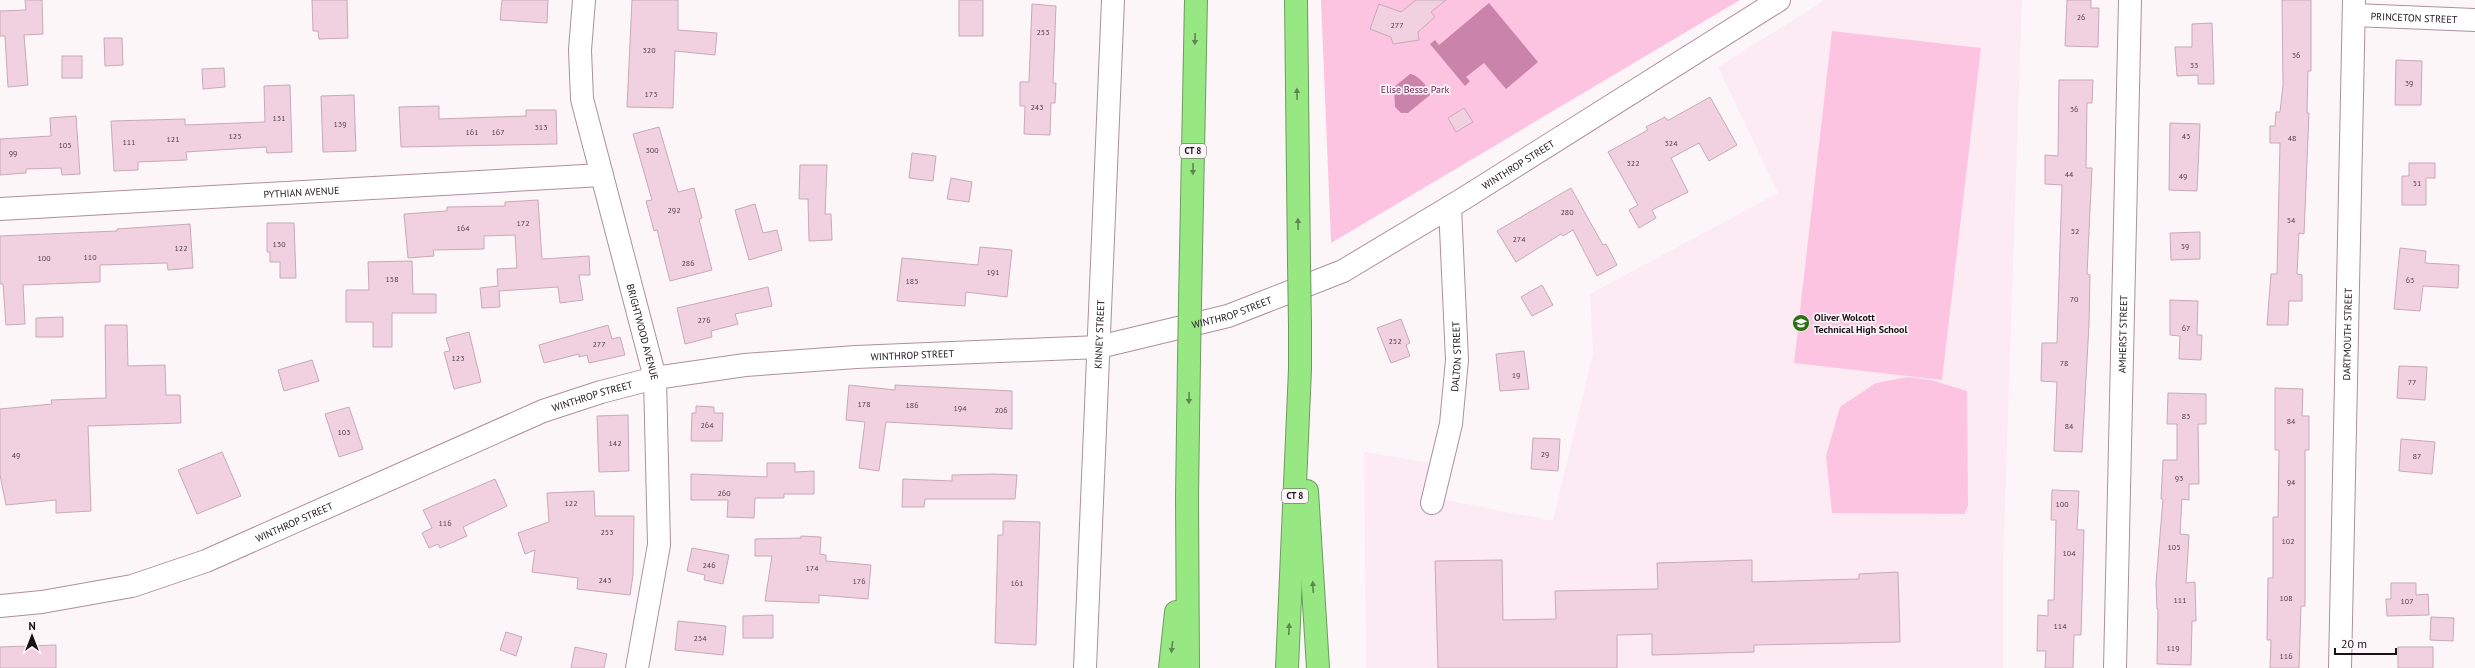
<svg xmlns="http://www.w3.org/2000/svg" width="2475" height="668" font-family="'PT Sans',sans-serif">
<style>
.built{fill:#fcebf3}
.green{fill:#fdc4e1}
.water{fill:#ca83a9}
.building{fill:#f1d0e0;stroke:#c8a9b8}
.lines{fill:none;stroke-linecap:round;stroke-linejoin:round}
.street-casing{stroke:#ad8f9e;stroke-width:24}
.secondary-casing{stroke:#ad8f9e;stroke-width:24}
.highway-casing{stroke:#6c9c5d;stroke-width:24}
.street{stroke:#fff;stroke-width:22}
.secondary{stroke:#fff;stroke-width:22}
.highway{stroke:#97e783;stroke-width:22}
.highway-bridge-casing{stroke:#6c9c5d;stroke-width:24;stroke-linecap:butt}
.highway-bridge{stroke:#97e783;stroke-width:22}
.oneway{fill:#608752}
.labels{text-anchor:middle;stroke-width:3.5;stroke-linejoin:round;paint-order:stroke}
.number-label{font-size:8px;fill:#514149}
.shield{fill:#fdf6f9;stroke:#60565b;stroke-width:1}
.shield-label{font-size:9px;font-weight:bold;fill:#1c1117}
.street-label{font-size:10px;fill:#1c1117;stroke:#fdf6f9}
.park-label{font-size:10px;fill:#6f1b50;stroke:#fdf6f9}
.poi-label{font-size:10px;font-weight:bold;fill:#1c1117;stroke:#fdf6f9;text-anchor:start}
</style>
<rect width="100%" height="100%" fill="#fdf6f9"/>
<path class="built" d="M1825,0h197l-19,563v105h-637l-2,-216 68,11 -7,33 128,25 40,-168 -3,-59 188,-101 -60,-126z"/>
<g class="green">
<path d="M1321,0h419l-409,243z"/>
<path d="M1832,31l149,17 -39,332 -148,-17z"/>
<path d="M1907,377l24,3 36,11 1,114 -3,9 -133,-1 -6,-57 14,-49 36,-24z"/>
</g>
<g class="water">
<path d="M1489,3l49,59 -32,27 -22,-26 -18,14 4,4 -5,5 -35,-42 5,-4 4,5z"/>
<path d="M1410,74c8,1 19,13 20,21l-22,18h-7l-6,-6 -1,-20z"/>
</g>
<g class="building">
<path d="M25,0h17l1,34 -19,1 4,50 -20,2 -3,-51h-5v-25l26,-1z"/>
<path d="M312,0h35l1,38 -29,1 -1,-8h-5z"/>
<path d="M502,0h46l-1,23 -47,-3z"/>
<path d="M632,0h46v30l39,3 -2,22 -40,-4 -2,57 -46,-1z"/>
<rect x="959" y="0" width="24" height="36"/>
<path d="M1416,0h30l-15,12 4,5 -17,15 1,8 -26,4 -2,-7 -21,-8 9,-25 22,8z"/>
<path d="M2067,0h24v8h8l-1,39 -33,-1z"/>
<path d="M2282,0h29v71h-3l-1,42h2l-5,121 -5,-1 -2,41 5,1v26h-13l-1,24h-21l4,-51h6l3,-131h-10v-17h5l1,-14h4l3,-27z"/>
<path d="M1032,4l24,2 -3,77h3l-1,20h-4l-1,32 -26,-1 1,-28h-5v-24h9z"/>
<path d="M2212,23l2,61h-16v-9l-21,1 -2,-29h17v-23z"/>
<path d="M104,38h18l1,27 -18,1z"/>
<rect x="62" y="56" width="20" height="22"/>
<path d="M2396,60l26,1 -1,44h-26z"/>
<path d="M224,68l1,19 -22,2 -1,-20z"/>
<path d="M2059,80h34l-1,23h-5l-1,65h6l-5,106 3,1 -1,49 -7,128 -28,-1 3,-69 -16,-1 1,-38h15l5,-158 -17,-1v-29l13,1z"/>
<path d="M290,85l2,67 -25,1 -1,-6 -80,5 1,8 -49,2v8l-24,1 -3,-50 74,-2v6l80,-3 -1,-36z"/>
<path d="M354,95l2,56 -33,1 -2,-56z"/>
<path d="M1710,97l27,48 -28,16 -10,-18 -28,15 17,34 -36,18 4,8 -17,10 -10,-18 9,-5 -30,-53 40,-22 -2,-3 19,-10 2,3h2z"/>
<path d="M439,106v13l87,-3v-6h30l1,34 -156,3 -2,-40z"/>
<path d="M1464,108l9,14 -17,10 -8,-14z"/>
<path d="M76,116l4,58 -18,1 -1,-7 -35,1v4l-26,2v-36l51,-3 -1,-18z"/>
<path d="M2170,123l30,1 -3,67 -28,-1z"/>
<path d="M659,127l19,65 16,-4 8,30 -3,1 13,51 -42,11 -13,-51 -3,1 -8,-30 6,-1 -19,-66z"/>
<path d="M912,153l24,3 -3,25 -24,-3z"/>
<path d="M2409,163h26v15h-9v27h-24v-29h7z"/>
<path d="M800,165h27l-2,49h6l1,26 -23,1 -1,-42h-9z"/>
<path d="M951,178l21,4 -3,20 -22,-3z"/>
<path d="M1571,188l32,57 3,-1 11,21 -20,11 -24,-46 -10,6 -2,-2 -45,28 -19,-31z"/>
<path d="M538,200l4,59 47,-3 1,19h-11l4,25 -23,3 -2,-16 -59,4 1,16 -18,1 -2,-20 18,-2 -1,-17 20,-1 -2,-33 -31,1v13l-51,1 1,6 -26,2 -4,-44 43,-3v-4l58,-1v-4z"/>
<path d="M755,204l8,29 14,-3 5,20 -33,10 -14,-50z"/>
<path d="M267,223h27l2,55h-16v-16h-10v-10h-3z"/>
<path d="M190,224l3,44 -25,2 -1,-7 -67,2v17l-77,3 2,39 -19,1 -3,-41h-3v-48l117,-5v-2z"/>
<path d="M2200,232v27l-29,1 -1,-27z"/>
<path d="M980,247l32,3 -5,47 -41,-5 -1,14 -68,-5 5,-43 76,7z"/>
<path d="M2400,248l26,3 -1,12 34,2 -1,23 -35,-2 -3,25 -26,-2z"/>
<path d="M412,261l1,33h23v19h-44v34h-19v-25h-27v-32h23l-1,-28z"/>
<path d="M1542,285l11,20 -21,11 -11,-19z"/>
<path d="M768,287l4,19 -37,8 3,10 -27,7 1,6 -27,7 -8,-36z"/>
<path d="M2170,300l28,1 -1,34h5l-1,25 -22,-1 1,-23 -10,-1z"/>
<path d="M63,317v20h-27v-19z"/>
<path d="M1401,319l9,24 -4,2 4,11 -19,7 -14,-35z"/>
<path d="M105,325h22l1,41 37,-1 1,30h14l1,28 -93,3 3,85 -35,2v-13l-50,5 -6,-30v-66l52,-5 -1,-4 55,-2z"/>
<path d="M608,325l4,14 8,-2 5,18 -36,8 -2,-8 -8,2v-3l-35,9 -5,-18z"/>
<path d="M469,332l12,50 -27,7 -10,-37 6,-1 -4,-13z"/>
<path d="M1524,351l5,38 -29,2 -4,-37z"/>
<path d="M312,360l7,21 -35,10 -6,-21z"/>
<path d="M2399,366l28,1 -2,33 -28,-2z"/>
<path d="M849,385l46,5v-5l117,6v38l-126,-7 -7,49 -20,-3 6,-46 -19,-2z"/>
<path d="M2275,388l28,1 -1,27h7v34h-4v156h-4l-2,62h-29l1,-28h-4l1,-62h5v-61h5l1,-67h-4z"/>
<path d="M2168,393l38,1v30h-8l1,60h-10v16l-7,-1 -2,35 9,1 -3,48 9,-1 1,39h-4l-1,44 -34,-1 1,-55h-1l-1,-26 7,-84h-2l2,-39h14v-36h-10z"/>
<path d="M696,406l18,1v6h9l-1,28h-31l1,-28h4z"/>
<path d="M349,407l14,42 -24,8 -14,-43z"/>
<path d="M628,415l1,56 -30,1 -2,-56z"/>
<path d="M1533,438l27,1 -2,32 -27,-2z"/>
<path d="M2401,439l34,3 -3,32 -33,-3z"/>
<path d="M222,452l19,44 -44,18 -19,-44z"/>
<path d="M767,463h28v9l19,-1v23h-30v4h-29l-1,20 -27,-1 1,-17h-37v-26l76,3z"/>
<path d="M994,474l23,1 -2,24h-90l-1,8h-22l1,-28 49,2v-6z"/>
<path d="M495,479l12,27 -44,21 4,9 -27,12 -2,-4 -9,4 -7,-15 10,-5 -9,-18z"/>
<path d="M2052,490l27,1 -2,39h7l-3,105h-7l-1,33h-28l1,-17h-9l1,-36 10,1v-16h6l2,-80h-5z"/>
<path d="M594,491l1,25h39l-1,59 -3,20 -53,-6 1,-11 -46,-6 3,-22 -10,4 -7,-21 31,-11 -2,-29z"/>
<path d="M1003,521l37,1 -4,123 -41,-2 3,-108h5z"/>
<path d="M801,536l20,1 -1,17 6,1v6l45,4 -3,34 -49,-4v8l-54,-2 7,-45h-17v-17l46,-1z"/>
<path d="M692,548l37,7 -6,29 -19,-4 1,-5 -18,-4z"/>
<path d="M1502,560l1,60 53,-1 -1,-28 103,-2 -1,-26 95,-3v22l107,-3v-5l39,-2 2,70 -146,3v7l-102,3v-21l-35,1v33h-179l-3,-107z"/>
<path d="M2391,583h25v12l12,-1 1,21 -42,1 -1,-17h5z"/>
<path d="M773,615v23h-30v-22z"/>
<path d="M2431,617l23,1 -1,23 -23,-1z"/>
<path d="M678,621l48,5 -3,29 -48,-5z"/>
<path d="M506,632l16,5 -6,19 -16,-6z"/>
<path d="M56,645v23h-56v-21z"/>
<path d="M575,647l32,7 -3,14h-33z"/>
<rect x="2398" y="647" width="35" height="21"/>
</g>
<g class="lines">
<g class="street-casing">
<g id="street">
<path id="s1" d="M584,0l-4,50 2,49 73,279 4,167 -22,123"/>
<path id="s2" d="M2354,15l121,5"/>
<path id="s3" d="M0,209l602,-34"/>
<path id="s4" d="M1432,503l19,-79 6,-64 -7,-153"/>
<path id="s5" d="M1085,668l28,-668"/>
<path id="s6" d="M2115,668l15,-668"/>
<path id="s7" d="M2340,668l14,-668"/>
</g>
</g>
<g class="secondary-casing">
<g id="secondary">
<path id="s8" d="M0,606l42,-4 90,-16 74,-25 337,-150 58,-19 54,-14 90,-13 111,-8 243,-10 129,-31 115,-45 120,-72 316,-199"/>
</g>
</g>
<g class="highway-casing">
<g id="highway">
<path d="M1296,0l3,263"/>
<path d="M1190,302l6,-302"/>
<path d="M1307,491l11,177"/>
<path d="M1170,668l6,-56"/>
<path d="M1188,668l-1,-171 2,-138"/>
<path d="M1287,668l13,-299v-44"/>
</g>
</g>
<use href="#street" class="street"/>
<use href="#secondary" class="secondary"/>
<use href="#highway" class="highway"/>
<g class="highway-bridge-casing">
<g id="highway-bridge">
<path d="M1299,263l1,62"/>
<path d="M1189,359l1,-57"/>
</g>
</g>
<use href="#highway-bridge" class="highway-bridge"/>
</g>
<defs><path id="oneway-solid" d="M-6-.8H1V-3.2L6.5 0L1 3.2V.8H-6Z"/></defs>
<g class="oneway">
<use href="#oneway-solid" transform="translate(1195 39) rotate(91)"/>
<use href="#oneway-solid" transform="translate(1297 94) rotate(-91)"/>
<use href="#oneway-solid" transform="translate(1193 169) rotate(91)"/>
<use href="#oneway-solid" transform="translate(1298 224) rotate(-91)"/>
<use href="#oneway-solid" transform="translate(1189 398) rotate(91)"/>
<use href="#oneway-solid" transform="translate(1313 587) rotate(-93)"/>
<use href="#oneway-solid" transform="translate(1289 629) rotate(-88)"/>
<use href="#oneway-solid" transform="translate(1172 647) rotate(96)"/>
</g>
<defs>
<g id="school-disc" transform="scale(0.9)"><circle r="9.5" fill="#2a7112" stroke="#fdf6f9"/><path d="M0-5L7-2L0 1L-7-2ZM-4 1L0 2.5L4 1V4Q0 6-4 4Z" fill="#fff"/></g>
</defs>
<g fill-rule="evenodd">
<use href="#school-disc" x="1801" y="323"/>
</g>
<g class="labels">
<g class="number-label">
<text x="2081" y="20">26</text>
<text x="1397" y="28">277</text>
<text x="1043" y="35">253</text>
<text x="649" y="53">320</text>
<text x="2296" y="58">36</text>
<text x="2194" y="68">33</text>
<text x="2409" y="86">39</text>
<text x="651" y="97">173</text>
<text x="1037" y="110">243</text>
<text x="2074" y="112">36</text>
<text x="279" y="121">131</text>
<text x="340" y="127">139</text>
<text x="541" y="130">313</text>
<text x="472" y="135">161</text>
<text x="498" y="135">167</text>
<text x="235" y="139">125</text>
<text x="2186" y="139">43</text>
<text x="2292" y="141">48</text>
<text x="173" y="142">121</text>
<text x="129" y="145">111</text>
<text x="1671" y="146">324</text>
<text x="65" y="148">105</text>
<text x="652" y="153">300</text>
<text x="13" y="156">99</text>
<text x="1633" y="166">322</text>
<text x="2069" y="177">44</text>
<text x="2183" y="179">49</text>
<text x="2417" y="186">51</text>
<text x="674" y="213">292</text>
<text x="1567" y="215">280</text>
<text x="2291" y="223">54</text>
<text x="523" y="226">172</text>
<text x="463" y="231">164</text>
<text x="2075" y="234">52</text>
<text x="1519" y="242">274</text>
<text x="279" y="247">130</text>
<text x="2185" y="249">59</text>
<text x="181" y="251">122</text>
<text x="90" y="260">110</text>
<text x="44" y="261">100</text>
<text x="688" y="266">286</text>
<text x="993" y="275">191</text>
<text x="392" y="282">158</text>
<text x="2410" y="283">63</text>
<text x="912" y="284">185</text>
<text x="2074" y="302">70</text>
<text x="704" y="323">276</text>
<text x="2186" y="331">67</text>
<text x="1395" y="344">252</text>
<text x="599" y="347">277</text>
<text x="458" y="361">123</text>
<text x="2064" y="366">78</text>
<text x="1516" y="378">19</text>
<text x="2412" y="385">77</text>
<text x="864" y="407">178</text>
<text x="912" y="408">186</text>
<text x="960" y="411">194</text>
<text x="1001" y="413">206</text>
<text x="2186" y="419">83</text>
<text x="2291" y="424">84</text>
<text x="707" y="428">264</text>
<text x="2069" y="429">84</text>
<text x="344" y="435">103</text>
<text x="615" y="446">142</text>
<text x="1545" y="457">29</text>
<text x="16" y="458">49</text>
<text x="2417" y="459">87</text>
<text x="2179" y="481">93</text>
<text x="2291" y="485">94</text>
<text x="724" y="496">260</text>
<text x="571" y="506">122</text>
<text x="2062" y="507">100</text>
<text x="445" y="526">116</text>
<text x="607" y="535">253</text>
<text x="2288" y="544">102</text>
<text x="2174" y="550">105</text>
<text x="2069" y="556">104</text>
<text x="709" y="568">246</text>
<text x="812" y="571">174</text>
<text x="605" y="583">243</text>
<text x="859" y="584">176</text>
<text x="1017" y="586">161</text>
<text x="2286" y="601">108</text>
<text x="2180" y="603">111</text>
<text x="2407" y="604">107</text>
<text x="2060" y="629">114</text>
<text x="700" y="641">234</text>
<text x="2173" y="651">119</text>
<text x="2286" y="659">116</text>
</g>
<g class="shield">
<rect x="1180" y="144" width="26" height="14" rx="3"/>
<rect x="1282" y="489" width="26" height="14" rx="3"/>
</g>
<g class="shield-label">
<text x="1193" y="154">CT 8</text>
<text x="1295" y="499">CT 8</text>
</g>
<g class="street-label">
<text dy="4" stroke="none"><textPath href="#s2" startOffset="60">PRINCETON STREET</textPath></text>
<text dy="4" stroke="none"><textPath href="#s8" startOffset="1604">WINTHROP STREET</textPath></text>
<text dy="4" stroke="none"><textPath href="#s3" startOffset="302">PYTHIAN AVENUE</textPath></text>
<text dy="4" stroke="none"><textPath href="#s8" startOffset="1280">WINTHROP STREET</textPath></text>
<text dy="4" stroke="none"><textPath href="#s1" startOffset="340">BRIGHTWOOD AVENUE</textPath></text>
<text dy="4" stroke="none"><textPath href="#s5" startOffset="334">KINNEY STREET</textPath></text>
<text dy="4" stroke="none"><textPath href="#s6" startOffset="334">AMHERST STREET</textPath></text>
<text dy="4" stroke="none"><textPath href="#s7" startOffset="334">DARTMOUTH STREET</textPath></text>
<text dy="4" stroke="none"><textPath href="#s8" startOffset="956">WINTHROP STREET</textPath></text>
<text dy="4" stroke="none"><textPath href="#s4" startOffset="149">DALTON STREET</textPath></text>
<text dy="4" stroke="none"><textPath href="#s8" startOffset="632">WINTHROP STREET</textPath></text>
<text dy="4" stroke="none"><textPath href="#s8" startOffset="308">WINTHROP STREET</textPath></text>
</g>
<g class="park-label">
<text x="1415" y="93">Elise Besse Park</text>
</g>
<g class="poi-label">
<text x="1814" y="321">Oliver Wolcott<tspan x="1814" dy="12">Technical High School</tspan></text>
</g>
</g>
<g transform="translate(32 636)" stroke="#fdf6f9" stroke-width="3" paint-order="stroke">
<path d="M0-3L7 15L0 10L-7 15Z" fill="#1c1117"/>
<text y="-6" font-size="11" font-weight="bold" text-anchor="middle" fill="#1c1117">N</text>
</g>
<path d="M2335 648v6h61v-6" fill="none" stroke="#1c1117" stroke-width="2"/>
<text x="2341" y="648" font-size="12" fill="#1c1117" stroke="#fdf6f9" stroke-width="3" paint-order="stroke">20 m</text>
</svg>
